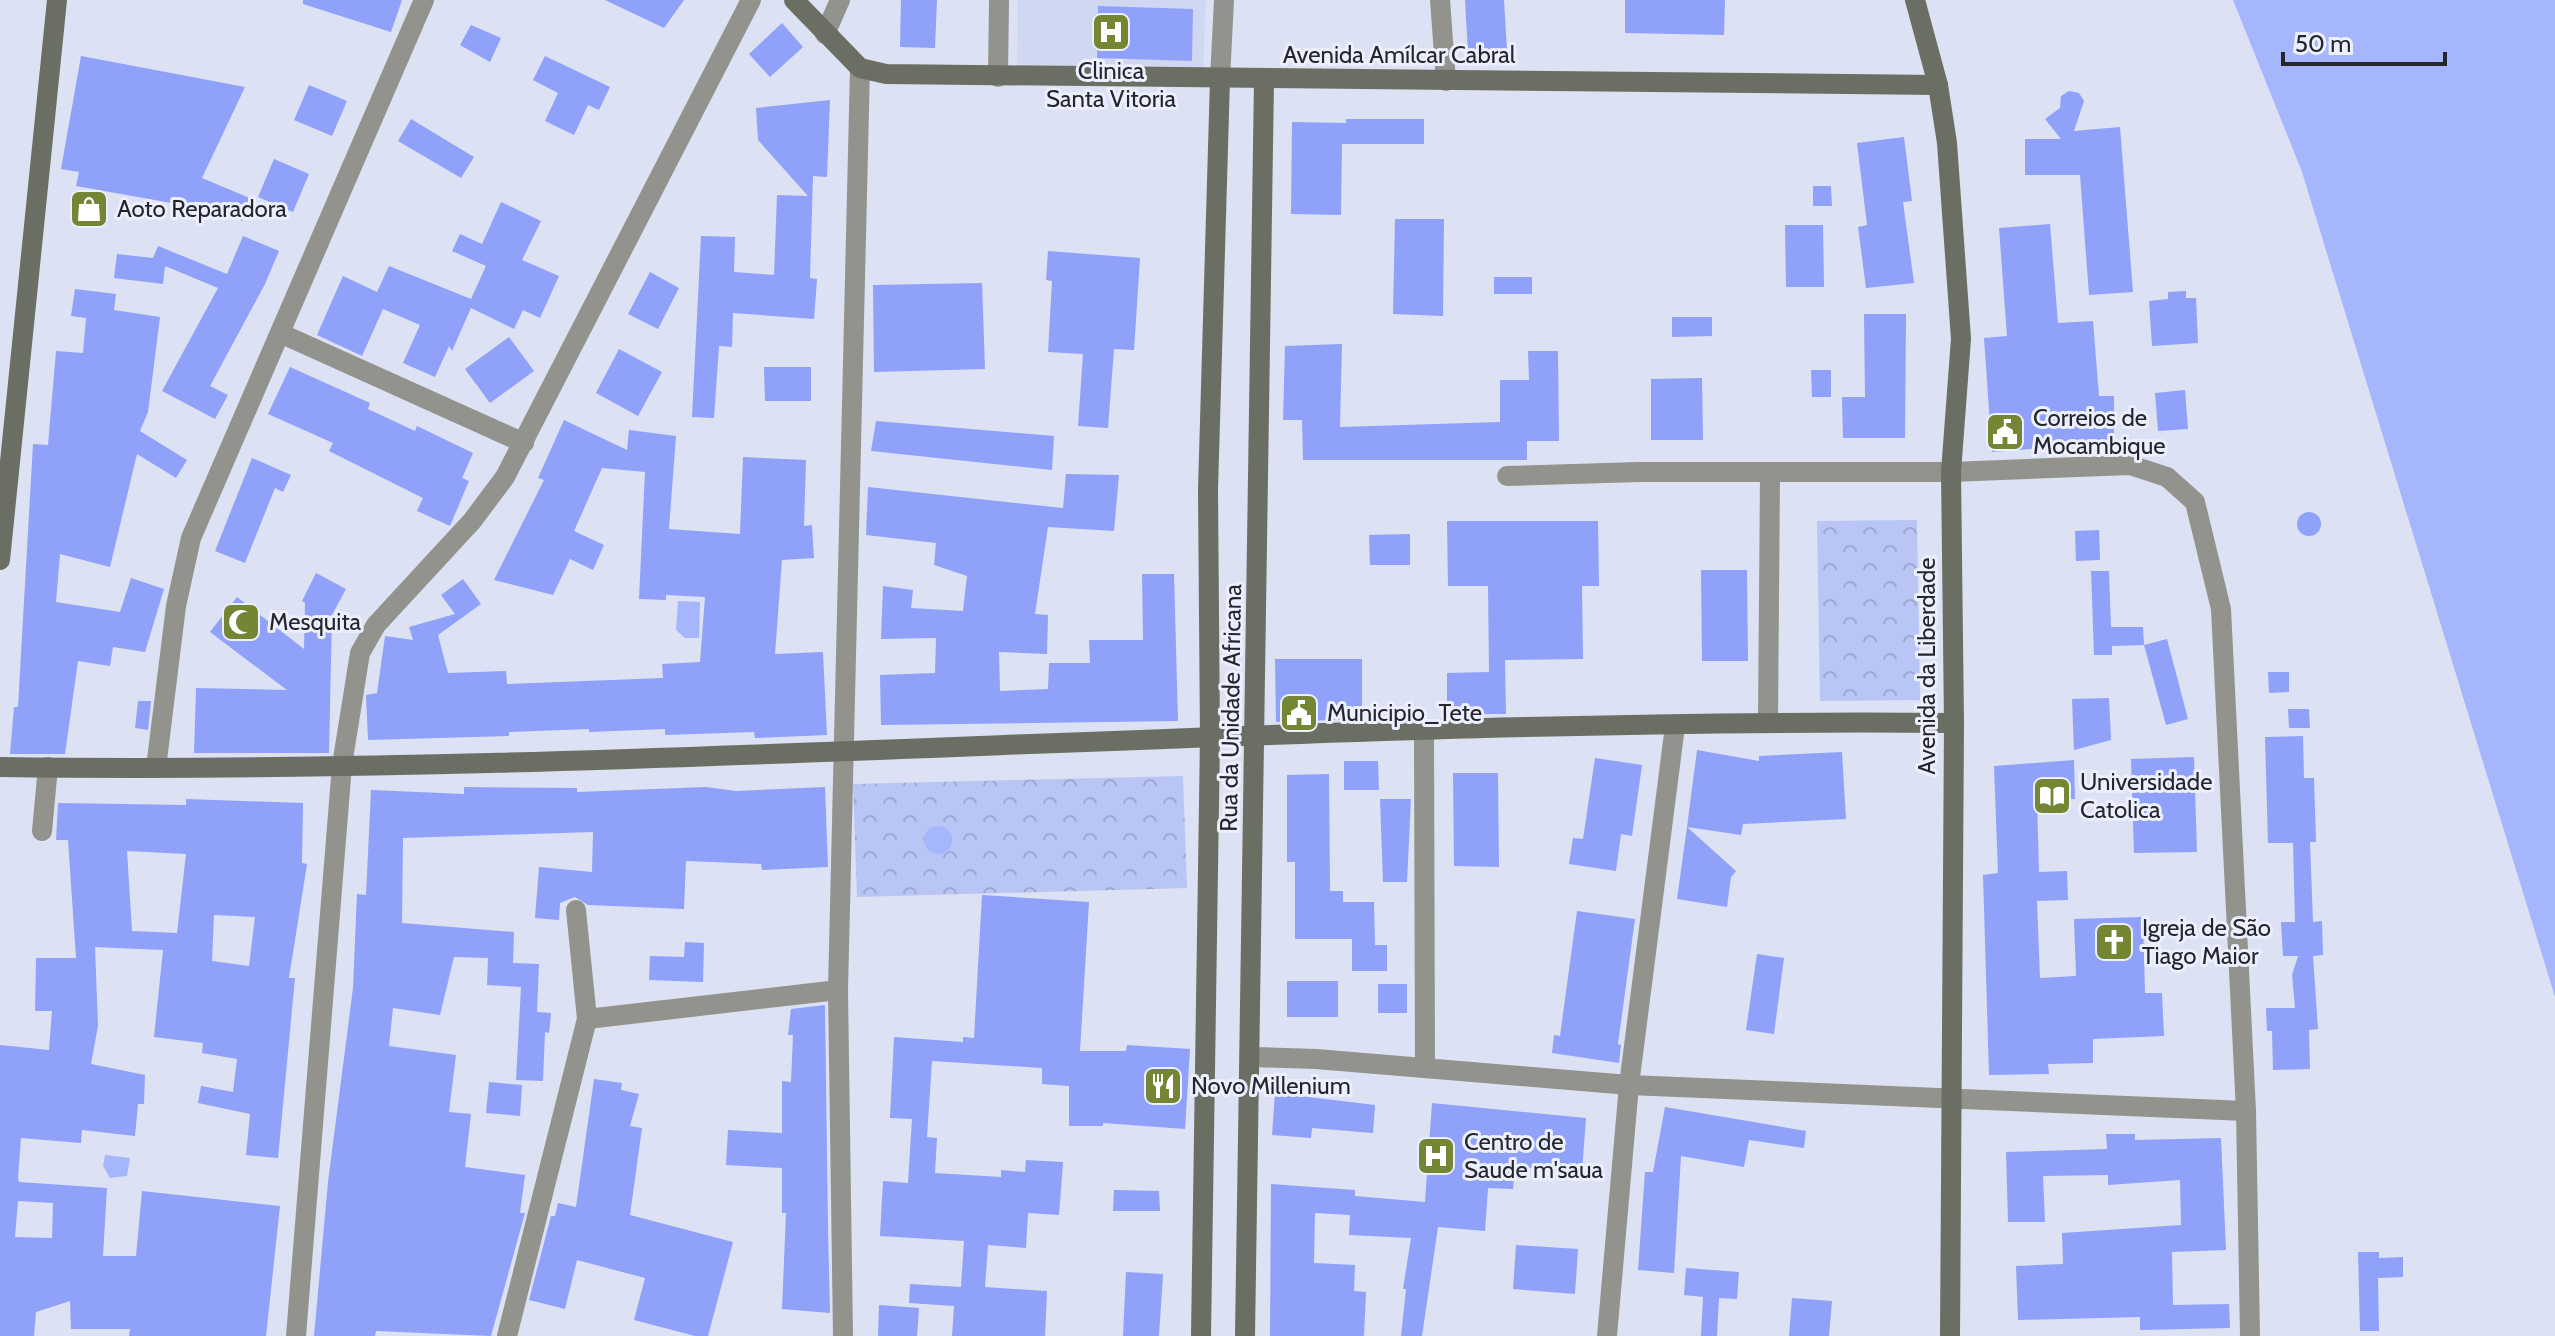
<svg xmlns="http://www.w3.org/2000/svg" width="2555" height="1336" font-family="Cabin,sans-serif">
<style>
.built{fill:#d0d7f1}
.park{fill:url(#park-crowns)}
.water{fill:#a6b6fd}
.building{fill:#8fa1f8;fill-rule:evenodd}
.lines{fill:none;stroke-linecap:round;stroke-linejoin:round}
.street{stroke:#91938c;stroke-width:20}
.secondary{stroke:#6b6e62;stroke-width:20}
.labels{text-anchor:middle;stroke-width:6;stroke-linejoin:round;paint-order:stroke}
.street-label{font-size:24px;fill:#25262d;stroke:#ebeffe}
.poi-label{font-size:24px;fill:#25262d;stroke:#ebeffe;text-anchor:start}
</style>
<defs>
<pattern id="park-crowns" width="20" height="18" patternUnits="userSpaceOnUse" patternTransform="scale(2)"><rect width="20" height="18" fill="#b8c5f5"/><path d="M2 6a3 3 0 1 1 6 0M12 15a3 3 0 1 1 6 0" fill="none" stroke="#9ea9d2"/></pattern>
</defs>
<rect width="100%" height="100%" fill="#dce1f4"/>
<path class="built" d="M1018,0h188l-3,72 -186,-8z"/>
<g class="park">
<path d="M1917,520l3,180 -100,1 -3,-180z"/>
<path d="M1183,776l4,112 -330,9 -4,-113z"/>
</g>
<g class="water">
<path d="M2233,0h322v997l-253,-825z"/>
<path d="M678,601l22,1 -1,36h-14l-9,-8z"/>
<circle cx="938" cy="840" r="14"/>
<path d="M105,1155l25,3 -3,18 -17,2 -7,-12z"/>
</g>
<g class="building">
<path d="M303,0h99l-11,32 -88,-28z"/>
<path d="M605,0h79l-20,28z"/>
<path d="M901,0h36l-2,48 -35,-1z"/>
<path d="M1465,0h39l3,51 -39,2z"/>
<path d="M1625,0h100l-1,35 -99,-2z"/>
<path d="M1098,6l95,3 -1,52 -95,-3z"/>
<path d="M782,23l21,24 -33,30 -21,-23z"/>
<path d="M471,25l30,13 -11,24 -30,-17z"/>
<path d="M81,56l164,31 -43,91 50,21 -10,22 -47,-20 -1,6 -118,-21 3,-14 -18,-3z"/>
<path d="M545,56l65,31 -11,23 -11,-5 -14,30 -29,-14 13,-28 -25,-13z"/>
<path d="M309,85l38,16 -15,35 -38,-16z"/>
<path d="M2069,91l10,2 5,8 -10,30 46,-4 13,165 -44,3 -9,-120h-55v-36h36l-16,-20 15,-11 1,-12z"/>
<path d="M830,100l-3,77 -14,-1 -3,102 7,1 -3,40 -81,-6 -1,34 -13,-1 -5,72 -22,-1 9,-181 34,1 -1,35 40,3 3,-80 31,1 -50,-56 -2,-32z"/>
<path d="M411,119l63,38 -13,21 -63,-37z"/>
<path d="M1346,119h78v25h-82l-1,71 -50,-1 1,-92 54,1z"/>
<path d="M1904,137l8,64 -9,1 11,81 -48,5 -8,-61 9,-2 -10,-82z"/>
<path d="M274,159l35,15 -16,38 -35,-15z"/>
<path d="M1813,186h18l1,20h-19z"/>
<path d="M501,202l40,19 -19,39 37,16 -19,42 -17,-8 -9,19 -43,-21 -19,43 -3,-5 -14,31 -32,-14 17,-38 -37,-16 -21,47 -45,-21 26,-59 34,16 12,-26 82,33 15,-33 -34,-15 8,-17 22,10z"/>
<path d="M1395,219h49l-1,97 -50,-2z"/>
<path d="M2050,224l8,99 35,-2 6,75h15v45h-70v7l-52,4 -8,-114 23,-2 -8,-108z"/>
<path d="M1785,225h38l1,62h-38z"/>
<path d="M243,236l36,15 -14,33 -55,102 18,9 -13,24 -53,-28 56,-103 -53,-22 -2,18 -49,-6 3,-24 36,4 5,-12 69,28z"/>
<path d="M1048,251l92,7 -6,92 -20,-1 -6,79 -30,-2 5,-72 -35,-2 4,-71 -6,-1z"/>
<path d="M650,272l29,16 -21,41 -30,-15z"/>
<rect x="1494" y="277" width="38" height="17"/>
<path d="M982,283l3,86 -111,3 -1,-87z"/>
<path d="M75,289l41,5 -2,16 46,7 -12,95 -8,19 47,29 -11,18 -39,-24 -27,113 -50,-13 -4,48 64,10 11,-34 33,11 -19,63 -32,-5 -3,19 -32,-5 -13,93h-55l4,-47h4l15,-263 15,1 8,-94 27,2 3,-35 -15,-2z"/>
<path d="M2186,291v7h10l2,45 -46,3 -3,-45 19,-2v-7z"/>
<path d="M1864,314h42l-1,124h-62l-1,-41h23z"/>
<path d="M1672,317h40v19l-40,1z"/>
<path d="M509,337l25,34 -44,32 -25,-34z"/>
<path d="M1342,344l-2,83 160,-5v-42h29l-1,-29h30l1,90h-32v19h-224l-1,-40h-19l2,-74z"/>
<path d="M619,349l43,23 -24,44 -42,-23z"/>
<path d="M290,367l80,36 -2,6 47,22 2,-5 56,27 -11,25 7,3 -19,45 -33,-15 6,-13 -94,-47 4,-8 -65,-29z"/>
<path d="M764,367h47v34h-46z"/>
<path d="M1811,370h20v27h-19z"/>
<path d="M1702,378l1,62h-52v-61z"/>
<path d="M2185,390l3,39 -30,2 -3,-38z"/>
<path d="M564,420l63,30 2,-20 47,6 -7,93 71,5 3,-77 63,3 -2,66 8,-1 2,33 -32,2 -7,94 48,-2 4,83 -72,3 -1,-6 -89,3v-6l-76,3v-3l-80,3v4l-141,4 -2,-45 11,-2 8,-57 28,4 -4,-13 46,-13 -14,-19 22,-16 18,25 -43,31 10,38 58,-2 1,13 156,-6 -1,-14 38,-2 5,-65 -39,-2v5l-27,-1 6,-127 -43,-4 -28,63 30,14 -11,25 -23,-11 -17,36 -59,-15 50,-100 -6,-2z"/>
<path d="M876,421l178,15 -2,34 -181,-19z"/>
<path d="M252,458l39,17 -8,17 -8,-4 -30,75 -30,-12z"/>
<path d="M1066,474l53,1 -5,56 -66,-4 -13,87 13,1 -1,39 -48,-2 1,39 48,-2 1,-26h41l-1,-23h54l-1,-66h32l4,147 -297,4 -1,-50 55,-2 1,-35 -55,1 2,-53 30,4 -2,18 52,3 4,-35 -33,-11 2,-22 -70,-8 2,-48 195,21z"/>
<circle cx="2309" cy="524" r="12"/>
<path d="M1447,521h151l1,65h-17l1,73 -78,1 1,54h-59v-41l42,-1 -1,-86h-40z"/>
<path d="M2099,530l1,30 -24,1 -1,-30z"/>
<path d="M1410,534v31h-40l-1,-30z"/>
<path d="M1701,570h46l1,91h-46z"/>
<path d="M2091,571h18l2,56h32l1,18 -32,1v9h-18z"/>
<path d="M316,573l30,16 -14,26 -3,138h-135l2,-65 91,2 -77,-58 27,-35 67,52 1,-46 -3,-2z"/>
<path d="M2167,639l21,80 -22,6 -22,-80z"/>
<path d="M1275,659h87v60l-86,3z"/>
<path d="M2268,672h21v20l-20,1z"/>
<path d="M2109,698l2,42 -37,10 -2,-51z"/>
<path d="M138,701h13l-3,29 -13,-2z"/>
<path d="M2288,709h21l1,19h-21z"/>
<path d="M2303,736l1,42h10l2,64h-6l3,80 9,-1 1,34 -10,1 5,73 -9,1 1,39 -37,1 -1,-39h-5l-1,-23h29l-3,-33 6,-19h-15l-2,-34h14l-2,-79h-25l-3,-106z"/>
<path d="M1697,750l62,11v-5l83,-4 4,67 -103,5 -2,11 -54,-8z"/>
<path d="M2194,757l3,95 -63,1 -3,-94z"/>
<path d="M1595,758l47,7 -10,71 -11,-2 -5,37 -47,-7 4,-26 10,1z"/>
<path d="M2074,760l1,39 -38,1 2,72 28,-1 1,29 -31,1 3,77 36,-2 -2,-57 69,-2 2,76h17l2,43 -71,3v24l-45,1 1,10 -60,1 -6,-200 15,-2 -4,-107z"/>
<path d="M1344,761h34l1,29h-35z"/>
<path d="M1453,773h45l1,94 -45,-1z"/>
<path d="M1329,774l1,117h13v11h31l1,43h12v26h-35v-32h-57v-77h-8v-87z"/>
<path d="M464,787l113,1v4l129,-5 30,4 89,-4 3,80 -66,3 -1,-6 -75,-3 -2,48 -96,-4 -13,-8 -15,6 -1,17 -24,-2 4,-51 53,5 1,-40 -190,6 -1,85 112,9 -1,31 26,1 -2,48 14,1 -2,20 -4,-1 -2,49 -27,-1 5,-93 -34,-2 1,-27 -34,-1 -14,58 -47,-7 -4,38 67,9 -7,57 22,2 -6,53 60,8 -5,38h5l-34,123 -115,-5 -1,5h-61l14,-154 25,-194 4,-94 9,1 5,-105 93,4z"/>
<path d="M186,799l117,4 -1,60 5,1 -18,114h6l-17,180 -32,-3 4,-41 -52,-11 3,-17 32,6 4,-33 -35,-6 1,-10 -49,-6 9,-87 -68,-3 3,79 -7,38 54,11 -1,29h-6l-3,32 -53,-6 -1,13 -60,-5 -3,40 1,4 88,6 -4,68h33l6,-65 138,15 -14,130h-137l1,-7h-59l-1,-28 -34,11 -2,24h-34v-291l49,5 3,-39h-17l1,-53h40l-8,-118h-12l2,-37 128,2zM127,851l59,3 -9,79 -45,-2zM214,915l41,2 -6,49 -37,-5zM18,1201l35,2 -1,35 -37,-1z"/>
<path d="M1380,799h31l-4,83h-24z"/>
<path d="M1687,827l49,44 -5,6 -4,30 -50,-8z"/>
<path d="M982,895l107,7 -9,149h46l1,-6 63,4 -5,80 -82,-6v3h-34v-40l-27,-2v-16l-110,-7 -5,76 10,1 -2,35 66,4v-7l24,2 1,-12 37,2 -4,53 -31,-2 -2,35 -38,-3 -3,42 62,4 -2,45h-93l2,-30 -45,-3 1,-19 51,3 3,-46 -84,-5 3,-55 25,2 4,-64 -22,-1 4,-81 69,5v-5l11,1z"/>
<path d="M1577,911l58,8 -17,125 3,1 -2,18 -67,-10 2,-18 6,1z"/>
<path d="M685,942l19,1 -1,39 -54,-2 1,-24 34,1z"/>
<path d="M1757,954l27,4 -10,76 -28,-4z"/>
<rect x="1287" y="981" width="51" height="36"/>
<rect x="1378" y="984" width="29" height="29"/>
<path d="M825,1005l3,224 2,84 -48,-4 4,-96h-4v-45l-56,-3 2,-35 54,3v-52l9,1 2,-47h-5l3,-26z"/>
<path d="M594,1079l28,4 -1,7 18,4 -9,32 12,2 -12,87 103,27 -25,94h-13l-61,-16 11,-42 -68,-18 -12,49 -36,-9 22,-84h4l3,-13 18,4z"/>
<path d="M489,1082l33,3 -2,31 -34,-3z"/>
<path d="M1275,1093l100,12 -2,28 -61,-5 -1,10 -39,-3z"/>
<path d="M1432,1103l154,15 -4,54 -67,-5 -2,22 -25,-1 -3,43 -47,-4 -16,109h-21l5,-47h-3l8,-51 -62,-3 1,-20 -35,-2 -1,50 41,2 -1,26 12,1 -2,44h-94l1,-152 84,6v6l70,6z"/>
<path d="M1665,1107l141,24 -2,17 -55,-8 -5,27 -63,-11 -7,117 -36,-3 7,-98h8z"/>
<path d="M2106,1134h29v6l86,-2 5,112 -54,2 1,53 56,-1 1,24 -90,2v-13l-122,3 -2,-54 47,-2 -1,-31 119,-8 -1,-45 -72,5v-10l-65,1 2,46h-37l-2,-70 101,-3z"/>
<path d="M1114,1190l45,1 1,20h-47z"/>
<path d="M1516,1245l62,4 -3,45 -62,-5z"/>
<path d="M2358,1252h21v6l24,-1v20l-25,1 1,53h-19z"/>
<path d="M1686,1268l53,4 -2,27 -18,-1 -2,38h-16l2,-39 -19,-2z"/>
<path d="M1126,1272l37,2 -4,62h-36z"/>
<path d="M1792,1298l40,3 -3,35h-40z"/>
<path d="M879,1305l40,3 -2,28h-39z"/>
</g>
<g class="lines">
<g class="street">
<path d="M1440,0l6,81"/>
<path d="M825,34l15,-34"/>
<path d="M998,77l1,-77"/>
<path d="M1220,79l4,-79"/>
<path d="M282,334l242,109"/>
<path d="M1507,476l132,-4h312l179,-7 37,12 28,25 26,107 25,502 4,225"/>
<path d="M1768,722l2,-248"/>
<path d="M1424,732l1,335"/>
<path d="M156,768l20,-162 15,-68 233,-538"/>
<path d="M42,831l6,-64"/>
<path d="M587,1019l251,-29"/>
<path d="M1252,1057l64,2 313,26 617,26"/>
<path d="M296,1336l46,-571 18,-112 16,-28 96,-104 33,-44 246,-477"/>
<path d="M507,1336l80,-317 -11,-109"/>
<path d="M843,1336l-5,-346 22,-922"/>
<path d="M1607,1336l22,-251 46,-359"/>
</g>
<g class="secondary">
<path d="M794,0l66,68 26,6 1052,11"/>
<path d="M1915,0l23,85 9,58 14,196 -10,133 3,251 -4,613"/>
<path d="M0,560l57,-560"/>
<path d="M0,767c652,9 1303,-50 1954,-44"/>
<path d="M1201,1336l9,-599 -2,-247 12,-411"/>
<path d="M1245,1336l19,-1256"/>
</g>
</g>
<defs>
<g id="hospital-square" transform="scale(2)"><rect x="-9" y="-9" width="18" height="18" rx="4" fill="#748534" stroke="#ebeffe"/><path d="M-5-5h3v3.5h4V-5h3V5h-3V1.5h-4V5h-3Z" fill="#fff"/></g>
<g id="shop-square" transform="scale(2)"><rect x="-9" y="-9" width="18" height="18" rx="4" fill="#748534" stroke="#ebeffe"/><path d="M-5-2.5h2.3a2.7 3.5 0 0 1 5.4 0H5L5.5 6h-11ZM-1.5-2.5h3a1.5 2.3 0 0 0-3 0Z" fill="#fff"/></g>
<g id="civic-square" transform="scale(2)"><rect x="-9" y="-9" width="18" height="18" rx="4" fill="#748534" stroke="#ebeffe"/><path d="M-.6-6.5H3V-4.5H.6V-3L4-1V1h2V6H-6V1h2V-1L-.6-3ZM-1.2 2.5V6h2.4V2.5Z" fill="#fff"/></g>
<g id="mosque-square" transform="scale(2)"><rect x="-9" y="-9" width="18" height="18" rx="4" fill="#748534" stroke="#ebeffe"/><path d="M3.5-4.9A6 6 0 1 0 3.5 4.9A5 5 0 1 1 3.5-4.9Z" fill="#fff"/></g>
<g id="library-square" transform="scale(2)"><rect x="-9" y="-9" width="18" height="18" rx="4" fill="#748534" stroke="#ebeffe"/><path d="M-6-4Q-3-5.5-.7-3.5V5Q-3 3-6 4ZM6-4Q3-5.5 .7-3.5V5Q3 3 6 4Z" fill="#fff"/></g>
<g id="church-square" transform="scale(2)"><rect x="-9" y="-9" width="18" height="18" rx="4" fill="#748534" stroke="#ebeffe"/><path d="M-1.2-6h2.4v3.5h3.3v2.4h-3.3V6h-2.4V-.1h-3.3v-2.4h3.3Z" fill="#fff"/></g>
<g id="restaurant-square" transform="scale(2)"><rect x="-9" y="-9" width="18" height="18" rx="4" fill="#748534" stroke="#ebeffe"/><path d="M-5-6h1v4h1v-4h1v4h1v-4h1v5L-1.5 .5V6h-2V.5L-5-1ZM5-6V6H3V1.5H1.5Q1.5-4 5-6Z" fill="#fff"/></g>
</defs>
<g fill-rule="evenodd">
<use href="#hospital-square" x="1111" y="32"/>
<use href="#shop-square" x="89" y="209"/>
<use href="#civic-square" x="2005" y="432"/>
<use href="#mosque-square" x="241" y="622"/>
<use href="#civic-square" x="1299" y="713"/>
<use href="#library-square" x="2052" y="796"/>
<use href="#church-square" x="2114" y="942"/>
<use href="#restaurant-square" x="1163" y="1086"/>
<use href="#hospital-square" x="1436" y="1156"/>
</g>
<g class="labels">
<g class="street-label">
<text x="1399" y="63">Avenida Amílcar Cabral</text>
<text transform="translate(1927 666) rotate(-90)" y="8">Avenida da Liberdade</text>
<text transform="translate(1231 708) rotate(-89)" y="8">Rua da Unidade Africana</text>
</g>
<g class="poi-label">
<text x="1111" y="79" text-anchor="middle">Clinica<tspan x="1111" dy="28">Santa Vitoria</tspan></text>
<text x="117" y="217">Aoto Reparadora</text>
<text x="2033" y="426">Correios de<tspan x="2033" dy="28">Mocambique</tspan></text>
<text x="269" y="630">Mesquita</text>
<text x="1327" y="721">Municipio_Tete</text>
<text x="2080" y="790">Universidade<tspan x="2080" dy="28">Catolica</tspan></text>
<text x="2142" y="936">Igreja de São<tspan x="2142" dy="28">Tiago Maior</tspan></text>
<text x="1191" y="1094">Novo Millenium</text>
<text x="1464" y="1150">Centro de<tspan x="1464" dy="28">Saude m'saua</tspan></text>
</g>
</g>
<path d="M2283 52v12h162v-12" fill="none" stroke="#25262d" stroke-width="4"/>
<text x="2295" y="52" font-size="24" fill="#25262d" stroke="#ebeffe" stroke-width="6" paint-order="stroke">50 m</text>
</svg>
